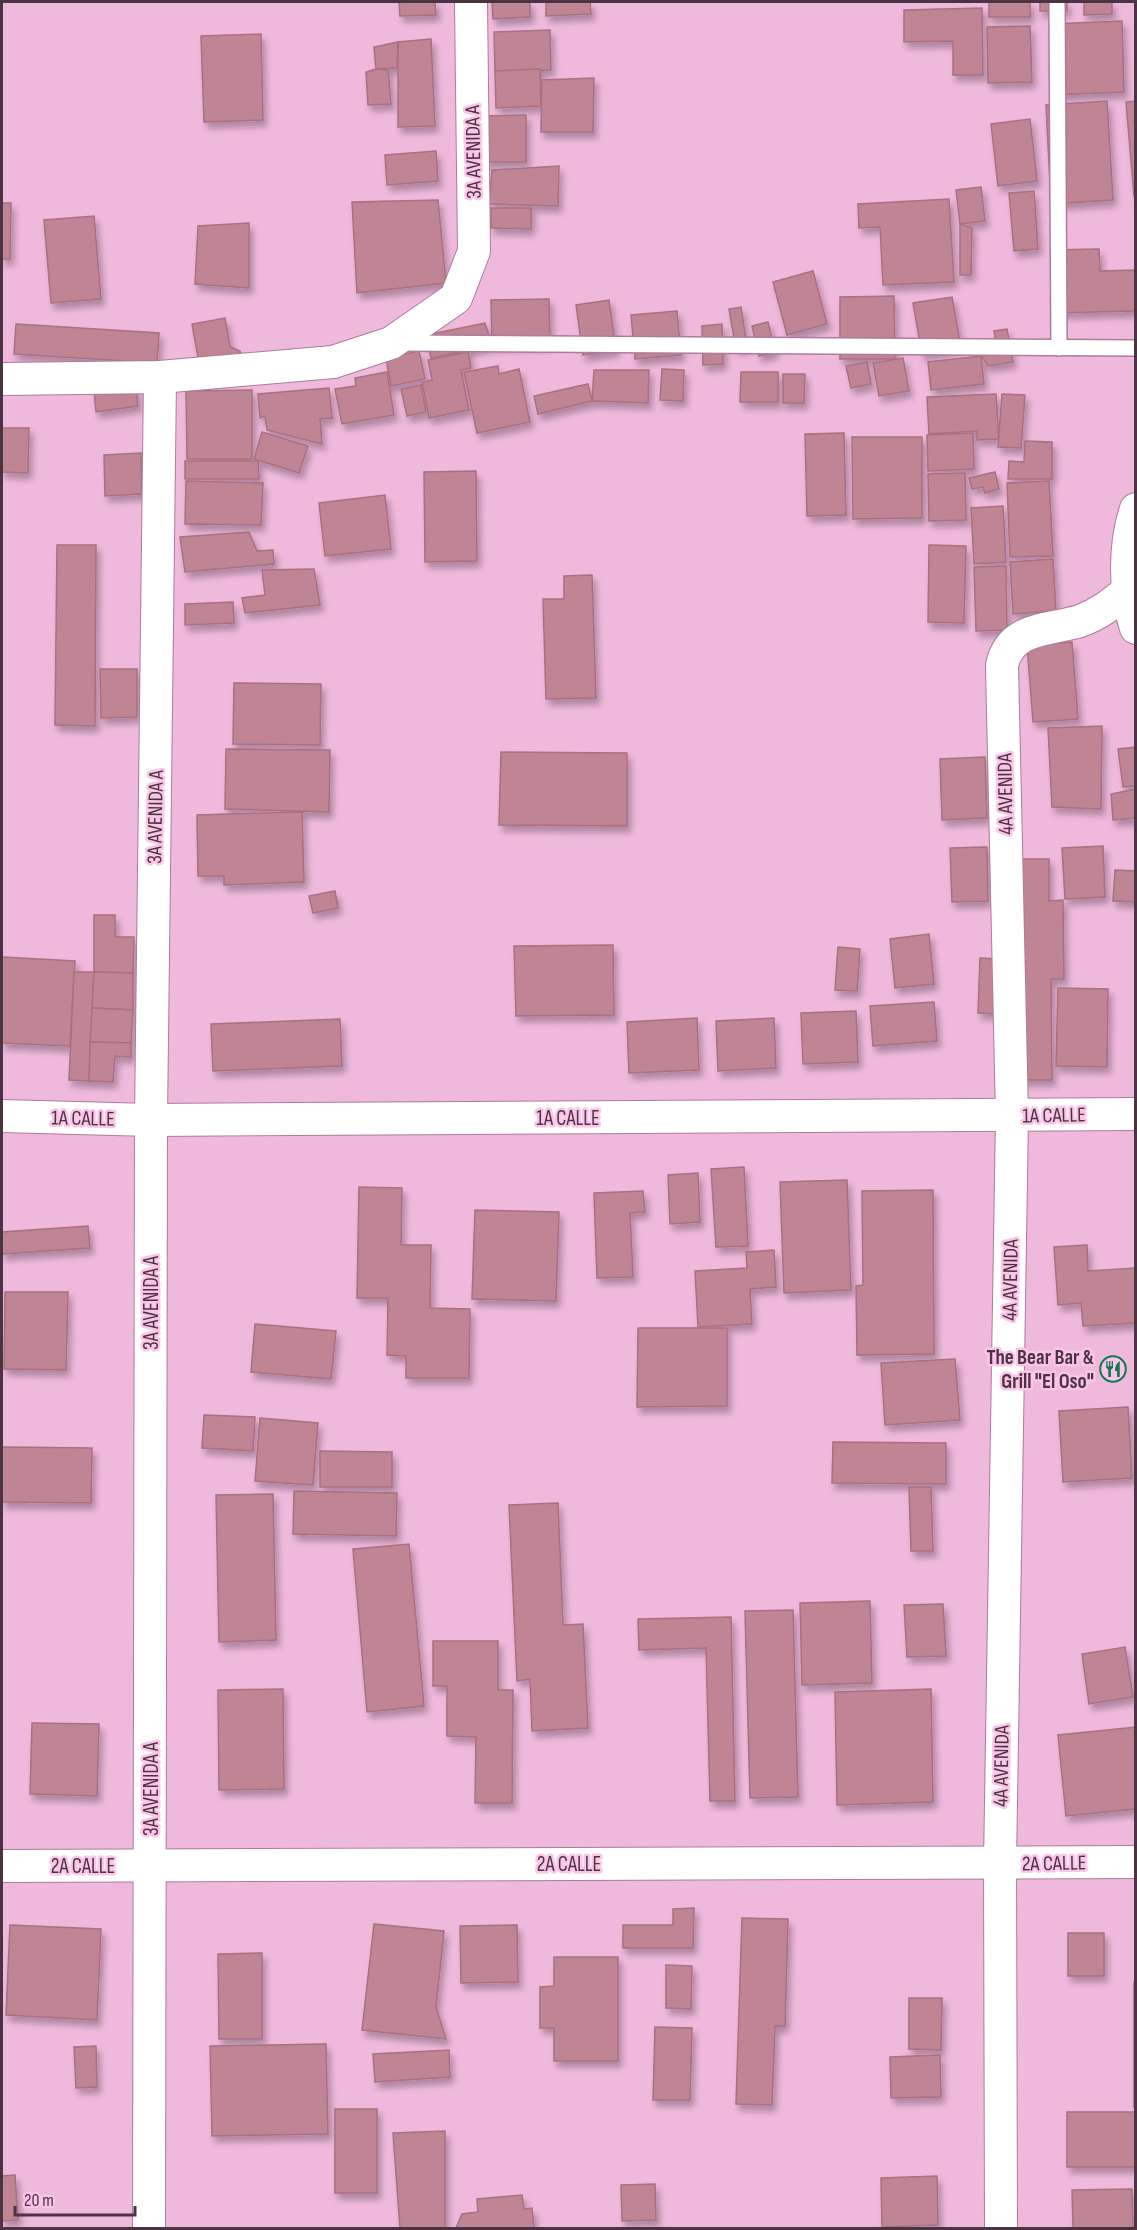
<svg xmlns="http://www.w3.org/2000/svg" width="1137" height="2230" font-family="'Sofia Sans Condensed',sans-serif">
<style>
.building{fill:#c08595;stroke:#a96f80;stroke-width:1.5;filter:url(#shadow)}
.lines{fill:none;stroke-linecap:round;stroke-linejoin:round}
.lane-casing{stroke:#ad7b9b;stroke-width:18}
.street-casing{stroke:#ad7b9b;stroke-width:34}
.lane{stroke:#fff;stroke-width:15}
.street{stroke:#fff;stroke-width:32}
.labels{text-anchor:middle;stroke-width:5;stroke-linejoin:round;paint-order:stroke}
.street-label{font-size:21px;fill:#4a3442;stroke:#fcc5e8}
.poi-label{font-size:21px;font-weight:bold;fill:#4a3442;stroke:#fcc5e8;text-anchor:end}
</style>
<defs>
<filter id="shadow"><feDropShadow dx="3.5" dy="6" stdDeviation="3" flood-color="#0004"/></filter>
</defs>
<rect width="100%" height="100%" fill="#efb9db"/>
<g class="building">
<path d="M399,2h36l1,13 -36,1z"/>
<path d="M492,2h38v15l-37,2z"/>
<path d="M546,2h44l1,12 -45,2z"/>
<rect x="989" y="2" width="41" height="15"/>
<rect x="1040" y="2" width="27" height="9"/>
<path d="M1084,2h28v12l-28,1z"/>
<path d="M982,8l1,67h-30v-34l-49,1v-32z"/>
<path d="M1122,21l2,71 -72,3 -2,-71z"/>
<path d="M1030,26l2,56 -44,1 -1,-56z"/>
<path d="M550,30l1,40 -56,1 -1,-39z"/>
<path d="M261,34l2,86 -59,2 -3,-86z"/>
<path d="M431,39l4,87 -37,1v-85z"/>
<path d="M398,42l-1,26 -21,1 -2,-22z"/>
<path d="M376,69l12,1 3,34 -23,1 -2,-33z"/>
<path d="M540,69l1,37 -45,2 -1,-37z"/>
<path d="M594,78l-1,54h-52l1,-52z"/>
<path d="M1107,101l6,99 -62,4 -5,-99z"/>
<path d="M1136,101v95h-2l-8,-94z"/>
<path d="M526,115v47h-42l-1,-46z"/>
<path d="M1030,119l7,62 -39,5 -7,-62z"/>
<path d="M436,151l2,30 -51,4 -2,-30z"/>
<path d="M559,166l-1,40 -69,-2 3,-34z"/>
<path d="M981,187l4,34 -25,3 -4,-34z"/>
<path d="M1034,191l4,58 -24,2 -5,-58z"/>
<path d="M949,199l5,83 -71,3 -3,-58 -21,1 -1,-24z"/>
<path d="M438,200l8,83 -89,10 -5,-91z"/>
<path d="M2,203h9l-1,56h-8z"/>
<path d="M491,208h40v21l-40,-1z"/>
<path d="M94,216l7,83 -50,4 -7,-83z"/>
<path d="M249,223v65l-54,-4 3,-58z"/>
<path d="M960,224l12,4 -1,47h-11z"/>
<path d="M1099,249l1,22 36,-1v41l-81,2 -2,-63z"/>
<path d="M813,271l14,53 -40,11 -14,-53z"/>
<path d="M894,296l1,63h-55v-62z"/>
<path d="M952,297l9,51 -39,7 -9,-52z"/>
<path d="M549,299l1,45 -58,1 -1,-45z"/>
<path d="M609,300l7,50 -33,5 -7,-50z"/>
<path d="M741,307l6,40 -11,2 -7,-40z"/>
<path d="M677,311l4,44 -46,4 -4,-44z"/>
<path d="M225,318l5,29 10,4 1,8 -41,9 -8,-44z"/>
<path d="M768,322l7,30 -16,4 -7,-30z"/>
<path d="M485,323l7,22 -61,13 -5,-23z"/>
<path d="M16,324l143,9 -2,30 -143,-9z"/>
<path d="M722,324l1,40 -20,1 -1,-39z"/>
<path d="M1007,329l6,33 -25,4 -13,-20 21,-3 -2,-12z"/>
<path d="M419,351l6,28 -34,7 -5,-28z"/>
<path d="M468,352l3,16 -10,2 8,40 -40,8 -7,-36 10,-2 -4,-20z"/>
<path d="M981,356l3,28 -53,6 -3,-28z"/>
<path d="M903,358l6,33 -30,5 -6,-33z"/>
<path d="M867,362l4,22 -20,4 -5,-22z"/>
<path d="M498,366l1,8 20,-5 11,53 -53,11 -13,-61z"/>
<path d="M662,369l22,1 -1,31 -23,-1z"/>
<path d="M594,370h55l-1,33 -56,-2z"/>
<path d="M387,372l7,43 -52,9 -7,-35 21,-3 -1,-8z"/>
<path d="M741,372h37v30h-38z"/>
<path d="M783,374h22l-1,29h-21z"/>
<path d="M588,384l4,17 -54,13 -4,-18z"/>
<path d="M421,385l5,27 -19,4 -6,-27z"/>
<path d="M136,386l2,20 -42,6 -2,-21z"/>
<path d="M329,388l3,30 -12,1 2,25 -55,-14 -2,-14 -5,2 -2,-24z"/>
<path d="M252,390v69h-65l-1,-68z"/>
<path d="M996,394l3,45 -22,1v-9l-48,3 -2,-37z"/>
<path d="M1002,394l23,1 -4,53 -23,-1z"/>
<path d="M2,428h27l-1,45 -26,-1z"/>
<path d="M262,432l46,14 -9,27 -45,-14z"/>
<path d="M844,433l2,82 -39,1 -2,-82z"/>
<path d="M973,433l1,36 -46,2 -1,-36z"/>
<path d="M852,437h70v81l-69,1z"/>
<path d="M1025,441l27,1v37h-44l1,-18 15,1z"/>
<path d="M141,453l1,41 -37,2 -1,-41z"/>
<path d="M185,461h73l1,18h-74z"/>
<path d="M476,471l1,90 -52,1 -1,-90z"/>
<path d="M995,472l4,17 -14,4 -2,-6 -11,2 -3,-11z"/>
<path d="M965,473l1,47 -37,1 -1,-47z"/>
<path d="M186,481l77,2 -2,42 -76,-1z"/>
<path d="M1049,481l4,75 -43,1 -3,-74z"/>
<path d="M385,495l6,54 -66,7 -6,-53z"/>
<path d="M1003,506l3,56 -32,2 -3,-56z"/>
<path d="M249,532l8,19 16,-1 1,14 -89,8 -5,-35z"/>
<path d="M57,545h39l-1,181 -40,-1z"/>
<path d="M929,545l37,1 -2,77 -36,-1z"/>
<path d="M1053,559l3,52 -43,3 -3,-52z"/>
<path d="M1006,566l1,64 -31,1 -2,-64z"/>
<path d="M314,569l6,36 -75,8 -3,-15 23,-3 -3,-25z"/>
<path d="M592,575l4,123 -50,1 -3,-100h21v-23z"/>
<path d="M233,602l1,21 -49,2v-21z"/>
<path d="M1072,642l6,77 -45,3 -6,-77z"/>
<path d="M100,669h37v48l-36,1z"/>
<path d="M234,683l87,1 -1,61 -87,-1z"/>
<path d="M1102,726l-1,83 -49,-2 -4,-79z"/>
<path d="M1136,747v39l-13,1 -5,-38z"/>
<path d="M226,749l104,1 -1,62 -104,-3z"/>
<path d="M501,752l126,1v73l-128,-1z"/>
<path d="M985,757l2,61 -45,2 -2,-61z"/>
<path d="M1136,789v29l-23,2 -2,-26z"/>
<path d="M302,812l2,70 -80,3v-9h-26l-1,-61z"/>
<path d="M1103,846l2,51 -40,2 -3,-51z"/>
<path d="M987,847l1,54 -36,1 -2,-54z"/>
<path d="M1019,859h30v42l14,-1 1,79h-13l1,101h-31z"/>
<path d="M1115,870l21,1v31l-23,-1z"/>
<path d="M335,891l3,17 -25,5 -4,-17z"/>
<path d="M94,915h21v22h19l-1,36 -39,-1z"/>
<path d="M929,934l5,50 -39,4 -5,-49z"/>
<path d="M613,945l1,70 -98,1 -2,-70z"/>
<path d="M838,947l22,2 -3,42 -22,-1z"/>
<path d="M2,957l73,4 -5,85 -68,-3z"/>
<path d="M980,958l17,1 -2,55 -17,-1z"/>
<path d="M74,972h20l-5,109 -20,-1z"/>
<path d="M94,972l39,1v37l-41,-2z"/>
<path d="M1058,988l50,1 -1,78 -51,-1z"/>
<path d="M934,1002l3,39 -64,5 -3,-40z"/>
<path d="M92,1008l41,2 -2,33 -41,-1z"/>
<path d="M856,1011l2,51 -55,2 -2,-51z"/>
<path d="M697,1018l2,52 -70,3 -2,-51z"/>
<path d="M774,1018l2,50 -58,3 -2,-50z"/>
<path d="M340,1019l2,47 -129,5 -2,-47z"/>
<path d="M90,1042l41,1v14l-16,-1 -2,26 -24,-1z"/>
<path d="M744,1167l4,79 -32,1 -5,-78z"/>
<path d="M698,1173l2,49 -30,2 -2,-49z"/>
<path d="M847,1180l4,110 -67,3 -4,-111z"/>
<path d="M359,1187l43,1 -1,57h30l-1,63 40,1 -1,69h-63v-22l-19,-1 1,-57h-31z"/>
<path d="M933,1190l1,164 -77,1 -1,-69 7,-1 -1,-94z"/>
<path d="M643,1191l2,21 -15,1 3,64 -36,1 -3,-85z"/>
<path d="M475,1210l84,2 -3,89 -84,-2z"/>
<path d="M88,1226l2,22 -88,6v-22z"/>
<path d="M1087,1245l1,26 48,-3v55l-53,3 -2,-23 -23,2 -4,-58z"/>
<path d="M774,1250l2,37 -26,2 2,35 -54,3 -3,-56 52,-3 -1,-16z"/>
<path d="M5,1292h63l-2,78 -62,-1z"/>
<path d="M255,1324l81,7 -5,48 -80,-7z"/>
<path d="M638,1328h89v78l-90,1z"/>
<path d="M955,1359l5,61 -75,5 -4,-62z"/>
<path d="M1128,1407l4,71 -69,4 -4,-71z"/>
<path d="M204,1415l51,2 -2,34 -51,-3z"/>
<path d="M260,1418l58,5 -5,62 -58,-4z"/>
<path d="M833,1442l113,1v41l-114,-1z"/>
<path d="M2,1447l90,1 -1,55 -89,-1z"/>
<path d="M320,1451l72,1v35h-72z"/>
<path d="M909,1487h22l2,64h-22z"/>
<path d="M294,1491l103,2 -1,43 -103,-2z"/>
<path d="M273,1494l3,146 -57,2 -3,-147z"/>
<path d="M558,1503l5,122 20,-1 5,104 -56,3 -2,-52 -13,2 -8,-176z"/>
<path d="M409,1544l15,162 -57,6 -14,-163z"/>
<path d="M870,1601l2,82 -70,2 -2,-82z"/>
<path d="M943,1604l3,52 -39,1 -3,-52z"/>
<path d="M793,1610l5,187 -48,1 -5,-187z"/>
<path d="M731,1617l4,184h-25l-4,-153 -67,2 -1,-31z"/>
<path d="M433,1641h65v49h15l-1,113h-37l1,-66 -29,-1v-50h-14z"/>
<path d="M1125,1647l8,50 -44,7 -7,-50z"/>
<path d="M283,1689l1,100 -65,1 -1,-100z"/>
<path d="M931,1689l2,113 -96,3 -2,-113z"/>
<path d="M32,1723l67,1 -2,72 -67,-2z"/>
<path d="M1136,1727v82l-70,7 -8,-81z"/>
<path d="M694,1908l-1,40h-70v-23h50v-16z"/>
<path d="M742,1918l46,1 -3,107h-10l-3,79 -36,-1z"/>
<path d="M374,1924l70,7 -8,76 10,32 -84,-9z"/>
<path d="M10,1925l91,4 -4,91 -91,-5z"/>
<path d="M517,1925l1,57 -57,1 -1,-57z"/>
<rect x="1068" y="1933" width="36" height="43"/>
<path d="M262,1953v86h-43l-1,-85z"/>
<path d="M554,1957h64v104h-64v-33h-14v-41l14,-1z"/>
<path d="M666,1965l26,1 -1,43 -25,-1z"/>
<rect x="1134" y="1982" width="2" height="125"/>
<path d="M909,1998h33l-1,52 -32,-1z"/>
<path d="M655,2027l37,1 -2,72h-37z"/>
<path d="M326,2044l2,90 -116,2 -2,-90z"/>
<path d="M96,2046l1,41 -21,1 -2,-41z"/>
<path d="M449,2050l1,27 -75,5 -2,-28z"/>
<path d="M940,2055l1,42 -50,1 -1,-41z"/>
<rect x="335" y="2109" width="42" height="84"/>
<rect x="1067" y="2112" width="69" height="55"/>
<path d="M445,2131v97h-45l-7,-95z"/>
<path d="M15,2175l3,45 -16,1v-45z"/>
<path d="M937,2176l1,49 -56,2 -1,-49z"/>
<path d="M655,2184l1,36 -34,1 -1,-36z"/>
<path d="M1132,2189l1,39h-60l-1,-38z"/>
<path d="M522,2195l2,14 8,-1 2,20h-78l6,-14 16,-2 -1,-13z"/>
</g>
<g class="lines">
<g class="lane-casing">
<g id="lane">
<path d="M1057,2l2,346"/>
<path d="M400,343l736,5"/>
</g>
</g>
<g class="street-casing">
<g id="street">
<path d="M2,379l158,-2 173,-15 58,-19 65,-45 18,-47 -3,-249"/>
<path d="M1136,509c-12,35 -12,84 0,119"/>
<path d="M2,1116l149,4 985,-6"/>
<path d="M2,1866l1134,-4"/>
<path d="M149,2228l2,-1108 9,-743"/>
<path d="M1001,2228l-1,-364 12,-748 -10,-451c9,-39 46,-34 78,-44 19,-7 32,-17 47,-30"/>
</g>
</g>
<use href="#lane" class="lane"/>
<use href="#street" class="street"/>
</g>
<defs>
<g id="restaurant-ring" transform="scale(1.35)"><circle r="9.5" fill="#fcc5e8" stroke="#127850" stroke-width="1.5"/><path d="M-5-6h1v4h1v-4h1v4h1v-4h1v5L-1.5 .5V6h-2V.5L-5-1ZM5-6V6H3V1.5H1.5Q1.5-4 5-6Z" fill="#127850"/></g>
</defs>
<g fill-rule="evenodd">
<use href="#restaurant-ring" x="1113" y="1369"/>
</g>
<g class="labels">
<g class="street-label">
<text transform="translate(473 152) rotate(-91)" y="7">3A AVENIDA A</text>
<text transform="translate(1005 794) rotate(-91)" y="7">4A AVENIDA</text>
<text transform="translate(155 817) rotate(-89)" y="7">3A AVENIDA A</text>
<text transform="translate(1054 1115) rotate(-1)" y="7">1A CALLE</text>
<text transform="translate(83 1118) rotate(1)" y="7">1A CALLE</text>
<text x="568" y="1125">1A CALLE</text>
<text transform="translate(1010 1280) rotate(-89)" y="7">4A AVENIDA</text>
<text transform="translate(151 1303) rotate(-90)" y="7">3A AVENIDA A</text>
<text transform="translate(1001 1766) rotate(-89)" y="7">4A AVENIDA</text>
<text transform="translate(151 1789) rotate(-90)" y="7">3A AVENIDA A</text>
<text transform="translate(1054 1863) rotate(-1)" y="7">2A CALLE</text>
<text x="569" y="1871">2A CALLE</text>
<text x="83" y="1873">2A CALLE</text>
</g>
<g class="poi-label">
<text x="1094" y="1364">The Bear Bar &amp;<tspan x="1094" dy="24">Grill "El Oso"</tspan></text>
</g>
</g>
<rect width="1137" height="2230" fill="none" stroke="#4a3442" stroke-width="6"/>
<path d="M15 2206v9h120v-9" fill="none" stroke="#4a3442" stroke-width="3"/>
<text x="24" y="2206" font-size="18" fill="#4a3442" stroke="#fcc5e8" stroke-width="4.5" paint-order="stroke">20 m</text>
</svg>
